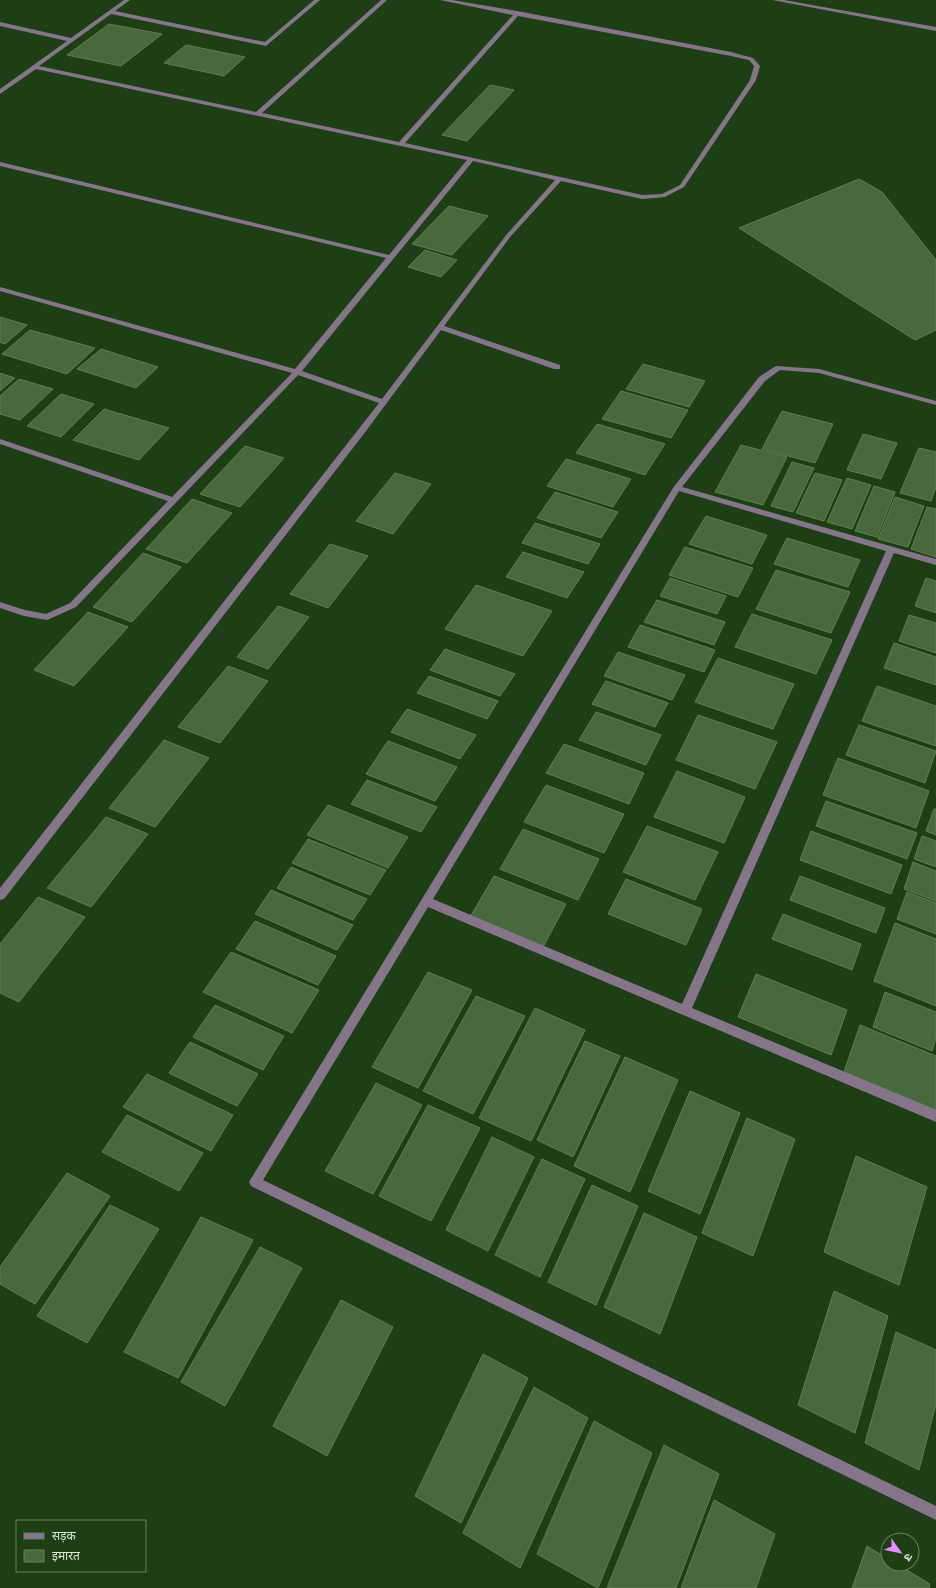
<svg xmlns="http://www.w3.org/2000/svg" width="936" height="1588" font-family="'Times New Roman','Noto Sans Devanagari',serif">
<style>
.building{fill:#46693d;stroke:#5c8053}
.lines{fill:none;stroke-linecap:round;stroke-linejoin:round}
.minor{fill:#857589;fill-rule:evenodd}
</style>
<rect width="100%" height="100%" fill="#1d3f15"/>
<g class="building">
<path d="M109,24l53,10 -41,32 -54,-11z"/>
<path d="M186,45l59,12 -21,19 -60,-13z"/>
<path d="M490,85l24,5 -47,51 -25,-6z"/>
<path d="M859,179l23,13 54,68v70l-21,10 -176,-112z"/>
<path d="M449,206l39,10 -36,39 -40,-11z"/>
<path d="M425,250l32,10 -16,17 -33,-10z"/>
<path d="M0,317l27,8 -22,19 -5,-2z"/>
<path d="M30,330l65,18 -28,26 -65,-20z"/>
<path d="M101,349l57,18 -22,21 -59,-19z"/>
<path d="M643,364l62,17 -16,26 -63,-18z"/>
<path d="M0,373l15,5 -15,13z"/>
<path d="M19,379l34,10 -33,31 -20,-6v-18z"/>
<path d="M621,391l67,19 -17,28 -69,-19z"/>
<path d="M61,394l33,10 -33,33 -34,-11z"/>
<path d="M104,409l65,19 -30,32 -66,-20z"/>
<path d="M782,411l51,13 -18,39 -53,-14z"/>
<path d="M597,424l68,20 -20,31 -69,-22z"/>
<path d="M863,434l34,9 -16,36 -34,-9z"/>
<path d="M741,445l46,12 -24,48 -48,-13z"/>
<path d="M245,446l39,12 -44,49 -40,-13z"/>
<path d="M919,448l17,4v35l-5,14 -31,-8z"/>
<path d="M566,459l65,20 -18,28 -66,-21z"/>
<path d="M792,462l22,6 -21,44 -22,-6z"/>
<path d="M395,473l36,11 -38,50 -37,-13z"/>
<path d="M815,473l27,7 -18,41 -28,-8z"/>
<path d="M847,478l24,7 -19,44 -25,-7z"/>
<path d="M874,486l21,6 -18,45 -22,-6z"/>
<path d="M555,492l63,20 -17,26 -64,-20z"/>
<path d="M895,497l29,9 -16,41 -30,-8z"/>
<path d="M192,499l40,14 -45,50 -41,-14z"/>
<path d="M927,507l9,2v48l-25,-8z"/>
<path d="M706,516l61,19 -15,29 -63,-20z"/>
<path d="M535,523l65,21 -12,20 -66,-21z"/>
<path d="M787,538l73,22 -12,27 -74,-23z"/>
<path d="M330,544l38,12 -40,52 -38,-14z"/>
<path d="M685,547l68,21 -15,29 -69,-22z"/>
<path d="M523,552l61,20 -17,26 -61,-21z"/>
<path d="M143,553l38,14 -49,55 -39,-15z"/>
<path d="M776,570l74,22 -19,41 -75,-24z"/>
<path d="M670,578l56,18 -9,18 -57,-18z"/>
<path d="M926,578l10,3v32l-21,-7z"/>
<path d="M476,585l76,26 -29,45 -78,-27z"/>
<path d="M657,600l68,22 -11,23 -70,-23z"/>
<path d="M278,606l31,11 -41,52 -31,-12z"/>
<path d="M88,612l40,15 -54,59 -40,-16z"/>
<path d="M752,614l80,26 -16,34 -81,-27z"/>
<path d="M909,615l27,8v30l-37,-12z"/>
<path d="M640,625l75,25 -11,22 -76,-25z"/>
<path d="M894,643l42,14v28l-52,-17z"/>
<path d="M445,649l70,25 -15,22 -70,-26z"/>
<path d="M618,652l67,23 -13,25 -68,-24z"/>
<path d="M718,658l76,26 -21,45 -78,-27z"/>
<path d="M228,666l40,15 -48,62 -42,-16z"/>
<path d="M429,676l69,25 -11,18 -70,-26z"/>
<path d="M606,681l62,22 -13,24 -63,-23z"/>
<path d="M877,686l59,20v40l-74,-25z"/>
<path d="M407,709l69,26 -16,24 -69,-27z"/>
<path d="M596,712l65,23 -15,30 -67,-25z"/>
<path d="M698,715l79,27 -22,47 -79,-29z"/>
<path d="M859,725l77,26 -11,32 -79,-28z"/>
<path d="M164,740l45,18 -54,69 -46,-19z"/>
<path d="M388,741l69,26 -22,34 -69,-27z"/>
<path d="M564,744l80,29 -15,31 -83,-31z"/>
<path d="M838,758l91,33 -13,37 -93,-33z"/>
<path d="M677,771l68,26 -21,46 -70,-26z"/>
<path d="M367,780l70,27 -16,25 -70,-28z"/>
<path d="M546,785l78,29 -20,39 -80,-31z"/>
<path d="M826,801l91,32 -10,26 -91,-33z"/>
<path d="M328,805l80,32 -20,31 -81,-33z"/>
<path d="M934,809h2v26l-10,-4z"/>
<path d="M106,817l42,17 -57,73 -44,-19z"/>
<path d="M647,826l71,26 -23,48 -72,-28z"/>
<path d="M523,829l76,30 -21,41 -78,-31z"/>
<path d="M811,831l91,34 -11,29 -91,-34z"/>
<path d="M922,836l14,5v26l-22,-8z"/>
<path d="M308,839l78,31 -16,25 -78,-32z"/>
<path d="M913,862l23,9v30l-32,-12z"/>
<path d="M291,867l76,32 -14,21 -76,-32z"/>
<path d="M494,876l72,28 -24,45 -73,-30z"/>
<path d="M800,876l85,32 -9,25 -86,-33z"/>
<path d="M626,879l76,30 -16,36 -78,-31z"/>
<path d="M271,890l82,35 -16,25 -82,-36z"/>
<path d="M907,892l29,11v31l-39,-15z"/>
<path d="M38,897l47,20 -66,85 -19,-9v-49z"/>
<path d="M783,914l78,30 -9,26 -80,-31z"/>
<path d="M255,921l81,35 -18,29 -82,-36z"/>
<path d="M895,923l41,16v67l-62,-25z"/>
<path d="M231,952l88,38 -27,43 -89,-41z"/>
<path d="M428,972l44,18 -54,98 -46,-21z"/>
<path d="M756,974l91,36 -16,45 -93,-38z"/>
<path d="M885,992l51,20v26l-4,13 -59,-24z"/>
<path d="M476,996l49,20 -52,98 -50,-23z"/>
<path d="M215,1005l69,31 -21,34 -70,-33z"/>
<path d="M535,1008l50,22 -54,111 -52,-23z"/>
<path d="M860,1025l76,31v54l-92,-38z"/>
<path d="M585,1041l35,15 -47,101 -36,-17z"/>
<path d="M190,1042l68,32 -21,32 -68,-33z"/>
<path d="M625,1057l53,23 -48,112 -56,-26z"/>
<path d="M147,1074l86,41 -22,36 -88,-44z"/>
<path d="M376,1083l46,22 -49,89 -48,-23z"/>
<path d="M690,1091l50,22 -40,101 -52,-23z"/>
<path d="M428,1105l52,23 -49,93 -52,-25z"/>
<path d="M127,1115l76,38 -24,38 -77,-39z"/>
<path d="M747,1118l48,21 -42,117 -51,-23z"/>
<path d="M492,1137l42,20 -46,94 -42,-21z"/>
<path d="M856,1156l71,31 -28,98 -75,-33z"/>
<path d="M542,1159l43,20 -45,98 -45,-22z"/>
<path d="M67,1173l43,23 -75,108 -35,-20v-17z"/>
<path d="M592,1185l46,21 -42,99 -48,-23z"/>
<path d="M110,1205l49,24 -72,114 -50,-27z"/>
<path d="M644,1213l53,24 -37,97 -56,-27z"/>
<path d="M201,1217l52,23 -75,138 -54,-26z"/>
<path d="M260,1247l42,21 -77,138 -44,-24z"/>
<path d="M834,1291l54,25 -33,117 -57,-28z"/>
<path d="M341,1300l52,27 -66,129 -54,-30z"/>
<path d="M896,1332l40,18v54l-17,66 -54,-27z"/>
<path d="M483,1354l45,24 -67,145 -46,-27z"/>
<path d="M534,1387l54,31 -68,150 -57,-35z"/>
<path d="M594,1421l58,32 -54,135 -61,-34z"/>
<path d="M664,1445l55,29 -43,114h-69z"/>
<path d="M714,1500l61,34 -19,54h-75z"/>
<path d="M867,1546l21,13v5h9l33,20 -1,4h-77z"/>
</g>
<g class="lines">
<g class="minor">
<path d="M124,0h6l-15,11 150,31 49,-42h6l-54,46 -155,-32 -72,52 217,46 125,-112h6l-125,113 137,29 114,-127 -73,-15h12l65,11 214,41 22,6 7,8 -4,14 -72,107 -19,10 -23,2 -81,-18 -50,55 -67,90 116,39v4h-6l-113,-39 -78,105 -359,464 -4,1v-12l379,-485 -81,-28 -222,232 -29,13 -23,-4 -24,-8v-6l25,8 21,4 24,-11 98,-102 -168,-57v-5l172,58 120,-124 -292,-82v-4l295,82 91,-111 -386,-92v-4l389,93 78,-95 -431,-91 -36,25v-5l67,-48 -67,-15v-4l71,16zM518,16l213,40 18,4 5,6 -4,14 -70,105 -18,9 -20,1 -237,-52zM473,161l82,19 -48,54 -125,165 -80,-28z"/>
<path d="M772,0h12l152,27v4z"/>
<path d="M776,366l43,3 117,32v4l-117,-32 -39,-3 -15,11 -83,106 254,72v6l-42,-12 -202,455 244,102v12l-508,-215 -165,273 673,326v14l-685,-334 -2,-4 424,-694 86,-111zM679,491l207,60 -204,453 -249,-105z"/>
</g>
</g>
<rect x="16" y="1520" width="130" height="52" fill="#1d3f15" stroke="#678461"/>
<rect x="24" y="1533" width="20" height="6" fill="#857589" stroke="#678461"/>
<text x="52" y="1540" font-size="12" fill="#d7ebd2">सड़क</text>
<rect x="24" y="1550" width="20" height="12" fill="#46693d" stroke="#678461"/>
<text x="52" y="1560" font-size="12" fill="#d7ebd2">इमारत</text>
<g transform="translate(900 1552) rotate(123)"><circle r="19" fill="#1d3f15" stroke="#678461"/>
<path d="M0-3L7 15L0 10L-7 15Z" fill="#e88eff"/>
<text y="-6" font-size="11" font-weight="bold" text-anchor="middle" fill="#d7ebd2">उ</text>
</g>
</svg>
